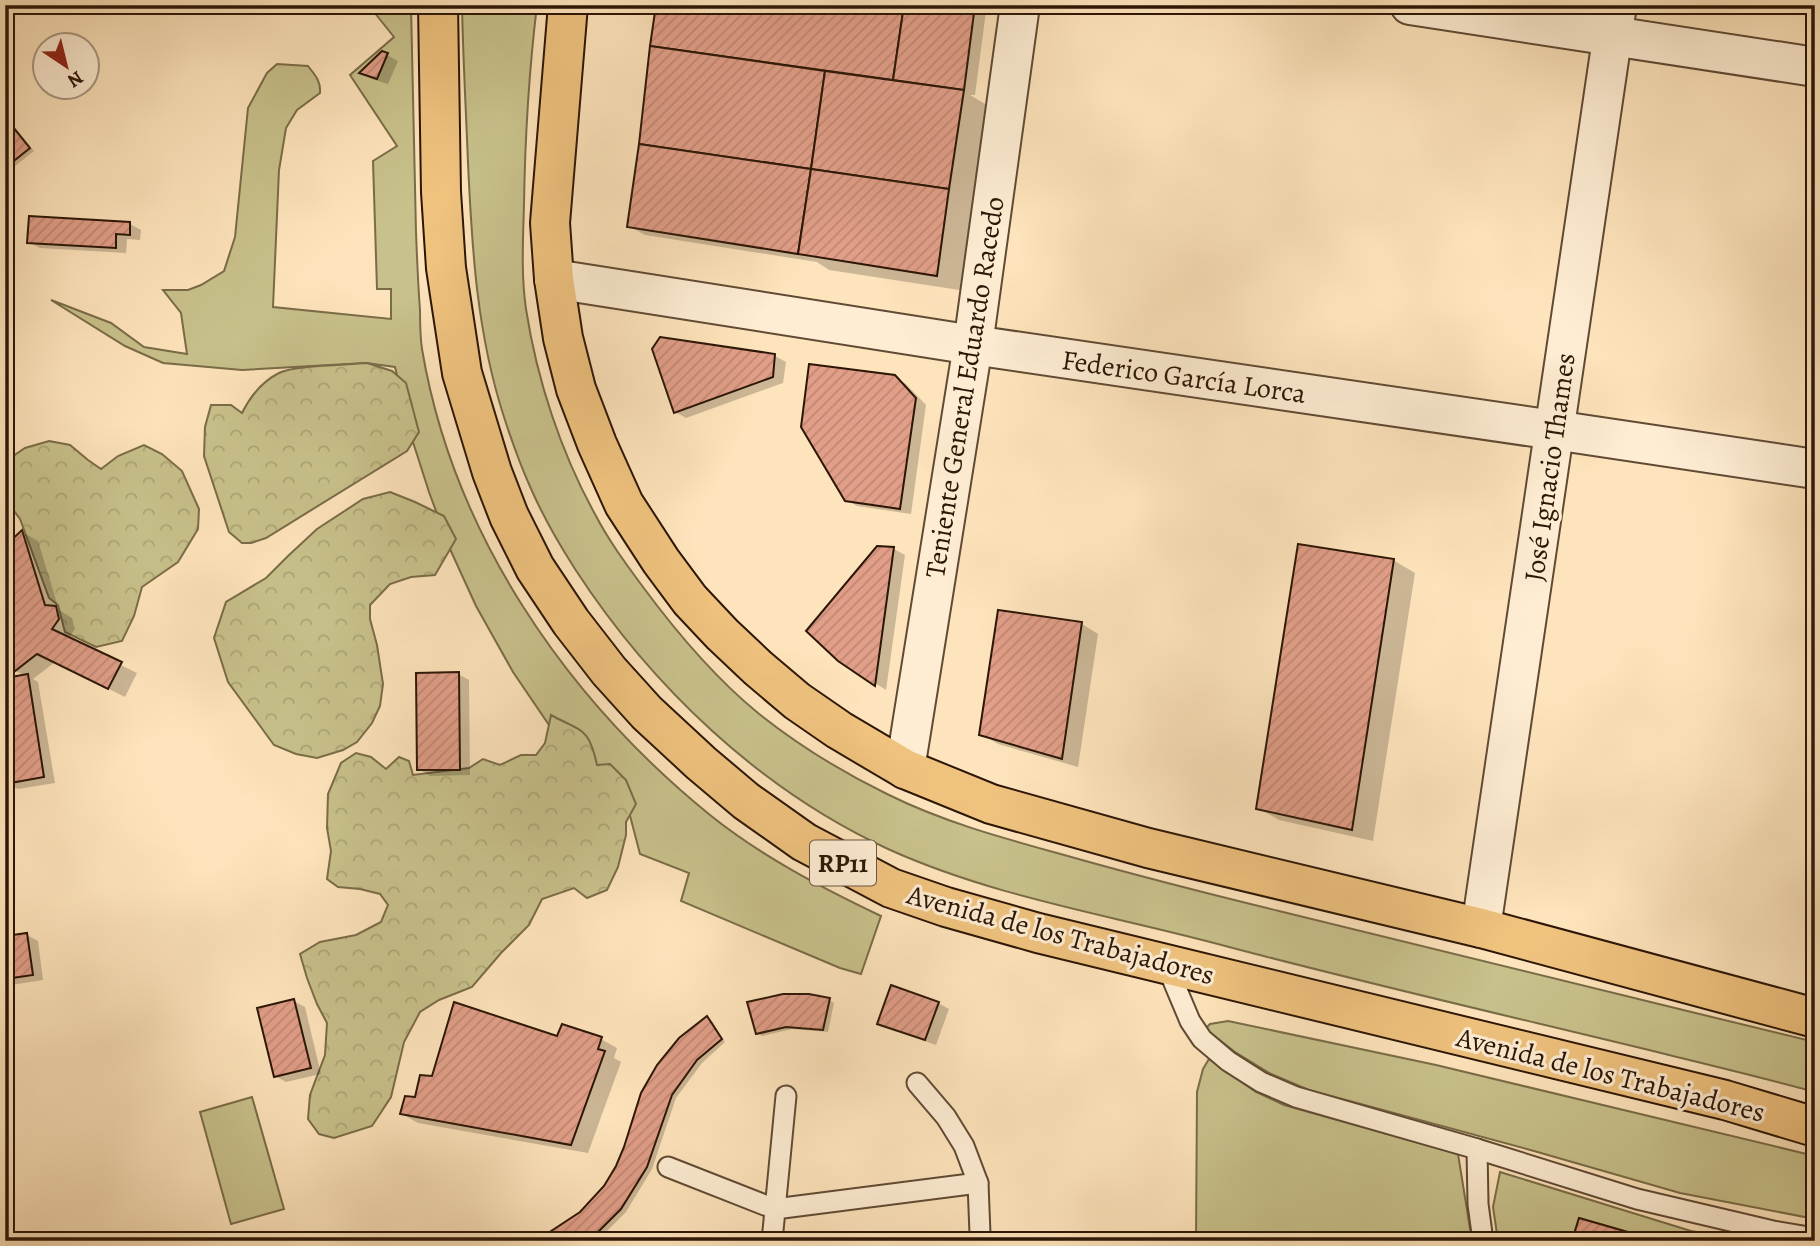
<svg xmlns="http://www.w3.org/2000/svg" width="1820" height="1246" font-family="Alegreya,serif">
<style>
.green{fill:#c8c18b;stroke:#7a6c48;stroke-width:2}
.forest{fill:url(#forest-crowns);stroke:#7a6c48;stroke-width:2}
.shadow{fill:#0003}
.building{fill:url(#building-hatch);stroke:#2c1606;stroke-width:2}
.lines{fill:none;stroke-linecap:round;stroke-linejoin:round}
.service-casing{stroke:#604a34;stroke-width:23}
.minor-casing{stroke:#604a34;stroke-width:42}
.primary-casing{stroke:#2c1606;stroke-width:42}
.service{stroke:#feedd3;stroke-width:19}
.minor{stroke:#feedd3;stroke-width:38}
.primary{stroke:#efc27e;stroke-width:38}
.labels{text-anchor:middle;stroke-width:6;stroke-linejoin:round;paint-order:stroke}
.shield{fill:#feedd3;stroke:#6b5644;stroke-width:2}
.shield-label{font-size:26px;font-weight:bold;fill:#2c1606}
.street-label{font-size:28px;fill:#2c1606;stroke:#feedd3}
</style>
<defs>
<pattern id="forest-crowns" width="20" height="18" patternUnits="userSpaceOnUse" patternTransform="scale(1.75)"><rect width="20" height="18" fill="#c8c18b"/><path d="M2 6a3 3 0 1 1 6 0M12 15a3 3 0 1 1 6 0" fill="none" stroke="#aca576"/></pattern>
<pattern id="building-hatch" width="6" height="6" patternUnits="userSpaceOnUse" patternTransform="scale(1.75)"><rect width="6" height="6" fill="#e19e88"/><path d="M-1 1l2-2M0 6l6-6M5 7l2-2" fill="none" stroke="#c18774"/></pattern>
</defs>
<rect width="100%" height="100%" fill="#fee4bc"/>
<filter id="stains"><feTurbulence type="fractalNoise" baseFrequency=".00286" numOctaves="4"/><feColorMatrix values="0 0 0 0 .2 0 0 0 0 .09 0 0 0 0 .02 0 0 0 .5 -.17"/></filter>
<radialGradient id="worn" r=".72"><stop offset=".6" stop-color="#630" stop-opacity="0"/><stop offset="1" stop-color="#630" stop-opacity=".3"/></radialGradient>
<g class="green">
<path d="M374,5h37c1,76 3,152 5,227 1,26 2,52 4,78 0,13 0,26 2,39 31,185 144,349 288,466 51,41 112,73 171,101l-20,58 -21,-6 -159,-67 8,-28 -49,-19 -12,-46 -64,-61 -51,-75 -37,-66 -26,-57 -21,-57 -17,-53 -17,-72 -29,-4 -124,7 -79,-7 -38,-17 -74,-46 60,23 33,24 43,7 -6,-41 -18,-23h25l13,-5 23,-14 11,-34 13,-129 19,-35 10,-9 31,2c7,9 13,15 12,27l-23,17 -11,18 -7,42 -6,137 118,12v-30h-14l-4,-128 24,-15 -47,-71 44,-38 -20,-25z"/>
<path d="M462,5h75c-8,66 -12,133 -13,200 -1,34 -3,70 2,104 11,71 35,144 70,207 13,25 30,48 47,71 34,46 71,90 115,126 40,32 84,59 129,81 54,27 112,43 170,59 74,21 148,40 222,58 178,43 357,88 536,131v50c-51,-14 -102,-26 -154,-39 -144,-35 -288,-68 -432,-106 -113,-31 -233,-49 -341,-98 -128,-59 -237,-163 -313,-280 -16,-25 -31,-51 -43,-78 -11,-24 -20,-49 -28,-74 -27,-83 -32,-167 -36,-254 -2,-52 -5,-105 -6,-158z"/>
<path d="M1228,1021l208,44 379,91v63l-135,-26 -146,-42 -225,-61 -38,-16 -36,-22 -27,-21 -1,-4 3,-3z"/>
<path d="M1209,1059l47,33 28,13 174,49 14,87h-276l1,-149 6,-23z"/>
<path d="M252,1097l32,112 -53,15 -31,-112z"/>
<path d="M1500,1172l191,59 56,10h-88l-80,-23 -7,23h-74l-5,-34z"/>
</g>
<g class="forest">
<path d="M367,363l25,8 14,12 13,49 -12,19 -141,87 -15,5h-9l-13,-11 -25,-76 1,-29 6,-22h20l11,8c8,-16 21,-32 37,-40 15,-8 68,-8 88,-10z"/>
<path d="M49,441l21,4 18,15 13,9 17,-13 26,-11 18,9 20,17 17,38 -1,20 -20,33 -36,25 -8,29 -12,25 -26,6 -31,-15 -7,-27 -9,-7 -29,-79 -15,-20v-32l4,-8 16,-11z"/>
<path d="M390,492l25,10 29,14 12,23 -21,36 -24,2 -21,7 -20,21v14l7,26 6,39 -3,22 -8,17 -15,19 -14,8 -26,8 -21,-4 -22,-9 -46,-63 -14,-44 12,-36 40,-24 22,-22 29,-27 46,-30z"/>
<path d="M551,715c31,17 38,12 46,50l13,-1 16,16 10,24 -10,18v13l-8,32 -11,23 -20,8 -13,-10 -32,11 -13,26 -28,28 -29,34 -33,13 -19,12 -16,30 -13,55 -19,29 -38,12 -15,-4 -11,-15 2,-24 15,-40 2,-32 -10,-19 -10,-26 -7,-24 20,-12 36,-7 25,-13 7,-17 -8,-11 -20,-5 -22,-2 -11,-8 4,-28 -4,-23 1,-34 13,-31 15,-10 15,4 15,12 13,-12 10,4 4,14 56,-7 14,-9 17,6 21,-10h15l9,-12z"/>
</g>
<g class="shadow">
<path d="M658,5h324l4,6 -11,84h-5l22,13 -26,183 -137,-21 -12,-8 -172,-27 -16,-9z"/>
<path d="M383,53l15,8 -10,23 -16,-5 -10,-6z"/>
<path d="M5,116l29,35 -29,23z"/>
<path d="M130,224l11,6 -1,10 -13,-1 -1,14 -86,-5 -11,-6z"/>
<path d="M775,356l11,6 -3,21 -97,35 -11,-6z"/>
<path d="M894,377l12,7 20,21 -15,109 -54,-8 -11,-7z"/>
<path d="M22,532l16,9 21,69 13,8 3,11 -7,10 69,34 -12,24 -70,-35 -22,17 5,3 17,101 -37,6 -11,-6 19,-107 -21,-10v-123l5,2z"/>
<path d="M878,547l16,2 11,6 -19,135 -47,-30z"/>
<path d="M1393,560l22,13 -42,268 -94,-21 -21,-12z"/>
<path d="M999,612l83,12 16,10 -20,133 -80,-23 -17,-10z"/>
<path d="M458,674l11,6 1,95 -40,1 -11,-7z"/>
<path d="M5,793l8,53 -8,2z"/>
<path d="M27,935l11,6 5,39 -38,6v-48z"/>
<path d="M829,1000l5,3 -6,29 -36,-3 -30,7 -5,-3z"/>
<path d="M294,1001l11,6 16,67 -35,8 -11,-6z"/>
<path d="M938,1003l11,6 -13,36 -46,-16 -11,-6z"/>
<path d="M707,1018l5,3 13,21 -23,21 -26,35 -24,71 -26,43 -29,29h-57l27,-17 27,-23 12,-14z"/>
<path d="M558,1038l43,1 16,9 -3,10 7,4 -33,91 -170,-30 -16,-9 31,-36z"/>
</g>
<g class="building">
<path d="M656,5h248l-11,75 -243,-34z"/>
<path d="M904,5h71l-11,85 -71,-10z"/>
<path d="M650,46l175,25 -14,98 -172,-25z"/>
<path d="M382,51l6,2 -11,26 -18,-6z"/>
<path d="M825,71l139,19 -15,99 -138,-20z"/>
<path d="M5,117l25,31 -25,20z"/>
<path d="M639,144l172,25 -13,85 -171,-27z"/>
<path d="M811,169l138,20 -12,87 -139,-22z"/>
<path d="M29,216l101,6v13l-14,-1v14l-89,-5z"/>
<path d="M660,337l115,17 -2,23 -99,36 -22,-64z"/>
<path d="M809,364l86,11 21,23 -16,111 -55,-8 -44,-74z"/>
<path d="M22,530l23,75 11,1 3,13 -7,10 70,33 -14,27 -71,-35 -22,17 -10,-4v-121z"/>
<path d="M1298,544l96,15 -42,271 -96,-21z"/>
<path d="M877,546l17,1 -19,139 -37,-25 -32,-30z"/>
<path d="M998,610l84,12 -20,137 -83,-24z"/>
<path d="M459,672l1,98h-43l-1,-97z"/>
<path d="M28,674l16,103 -39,7v-106z"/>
<path d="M27,933l6,42 -28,4v-43z"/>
<path d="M891,985l48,17 -14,38 -48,-16z"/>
<path d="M783,994h26l21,4 -7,32 -37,-3 -30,7 -9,-32z"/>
<path d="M294,999l17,69 -37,9 -17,-69z"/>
<path d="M454,1002l103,34 5,-12 40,13 -4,12 7,2 -34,94 -171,-31 5,-18 10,1 5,-22 12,1z"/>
<path d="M707,1016l15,23 -25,21 -25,35 -25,72 -26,42 -32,32h-53l44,-29 24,-26 12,-20 8,-19 17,-54 16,-28 22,-27z"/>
<path d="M1579,1218l80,23h-87z"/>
</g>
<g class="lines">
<g class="service-casing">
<g id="service">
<path d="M1166,964l24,57 12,18 26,22 33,21 35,15 181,52 160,50 136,32 42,7"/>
<path d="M917,1083l29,34 18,29 14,37 2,51 -2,7"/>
<path d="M1477,1149l1,55 5,37"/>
<path d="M668,1167l107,42 203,-26"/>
<path d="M772,1241l14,-145"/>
</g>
</g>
<g class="minor-casing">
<g id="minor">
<path d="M1410,5l405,62"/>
<path d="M554,279l419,66 581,85 261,39"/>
<path d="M905,769l68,-424 47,-340"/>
<path d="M1481,928l136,-923"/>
</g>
</g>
<g class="primary-casing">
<g id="primary">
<path d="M438,5l3,187 5,76 16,105 30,99 17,44 26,52 36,54 38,49 38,42 54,50 45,38 58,41 87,46 55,19 92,26 687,167 90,27"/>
<path d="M568,5l-18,218 4,56 9,59 13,51 21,55 27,60 37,57 29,39 32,34 36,34 39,33 42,29 66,39 86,35 157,44 333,80 334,90"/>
</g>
</g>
<use href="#service" class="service"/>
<use href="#minor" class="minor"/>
<use href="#primary" class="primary"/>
</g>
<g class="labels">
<rect class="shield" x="810" y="840.5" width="66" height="45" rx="5"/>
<g class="shield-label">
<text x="843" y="872">RP11</text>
</g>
<g class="street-label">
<text transform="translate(1184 376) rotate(8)" y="10">Federico García Lorca</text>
<text transform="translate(964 387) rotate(-81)" y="10">Teniente General Eduardo Racedo</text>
<text transform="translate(1549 467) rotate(-82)" y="10">José Ignacio Thames</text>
<text transform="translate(1061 934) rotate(15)" y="10">Avenida de los Trabajadores</text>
<text transform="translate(1611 1074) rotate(14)" y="10">Avenida de los Trabajadores</text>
</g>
</g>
<rect width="1820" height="1246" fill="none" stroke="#fee4bc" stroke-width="28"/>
<rect x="7" y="7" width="1806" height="1232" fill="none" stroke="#2c1606" stroke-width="3.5"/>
<rect x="14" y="14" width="1792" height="1218" fill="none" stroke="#2c1606" stroke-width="2"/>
<g transform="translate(66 66) rotate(145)"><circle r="33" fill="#feedd3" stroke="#aa9781" stroke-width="2"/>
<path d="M0-5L12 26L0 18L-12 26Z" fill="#8f2418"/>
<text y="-10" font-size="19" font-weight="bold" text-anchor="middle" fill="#2c1606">N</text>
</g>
<rect width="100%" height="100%" filter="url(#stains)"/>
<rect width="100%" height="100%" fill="url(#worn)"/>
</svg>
